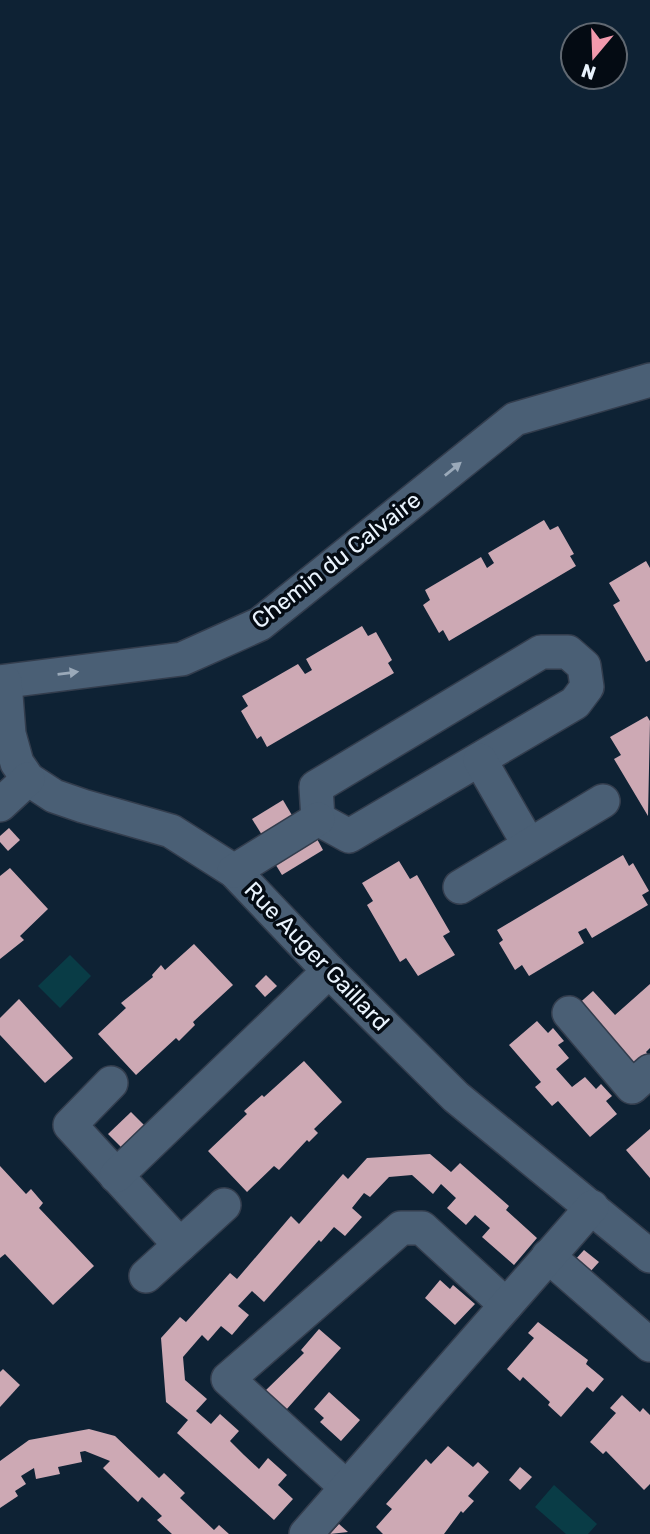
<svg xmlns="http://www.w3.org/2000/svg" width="650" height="1534" font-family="Rubik,sans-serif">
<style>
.water{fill:#093c46}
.building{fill:#cda9b4}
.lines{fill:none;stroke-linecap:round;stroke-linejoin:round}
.minor-casing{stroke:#333d4d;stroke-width:36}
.minor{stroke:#4a5f75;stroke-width:33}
.oneway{fill:#9aa9b9}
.labels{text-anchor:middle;stroke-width:7;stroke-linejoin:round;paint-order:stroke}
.street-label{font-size:23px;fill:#e9f3fd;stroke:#040b13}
</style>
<rect width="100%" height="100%" fill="#0e2234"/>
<g class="water">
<path d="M70,955l21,21 -31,32 -22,-22z"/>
<path d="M554,1485l43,39 -9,10h-22l-31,-27z"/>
</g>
<g class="building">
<path d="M544,520l6,10 8,-4 16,28 -4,2 6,10 -127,75 -6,-11 -4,3 -16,-28 7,-5 -5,-10 56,-33 6,11 7,-5 -6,-10z"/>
<path d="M646,561l4,7v92l-4,2 -33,-57 7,-4 -11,-18z"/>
<path d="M362,626l6,10 8,-4 16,28 -4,3 6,10 -127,74 -6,-11 -4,3 -16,-28 7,-5 -6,-10 56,-32 7,10 7,-4 -6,-11z"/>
<path d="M647,716l3,5 -2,95 -34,-57 7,-4 -11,-18z"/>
<path d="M283,800l10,17 -31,18 -10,-16z"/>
<path d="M9,828l11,12 -12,11 -8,-9v-6z"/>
<path d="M316,837l7,13 -41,25 -8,-13z"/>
<path d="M623,855l6,11 4,-3 16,28 -7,4 6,10 -56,33 -6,-10 -8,4 6,11 -55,33 -7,-11 -7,5 -16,-27 4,-3 -6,-10z"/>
<path d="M399,861l11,18 7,-4 33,57 -7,4 12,19 -37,21 -12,-18 -6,4 -33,-57 6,-4 -11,-18z"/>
<path d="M10,868l38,41 -28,27 4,4 -24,19v-83z"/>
<path d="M194,944l39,41 -40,37 2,3 -16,16 -3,-3 -40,37 -38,-41 28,-26 -5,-5 32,-26 -1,-2 9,-10 4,5z"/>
<path d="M266,975l11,11 -12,11 -10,-11z"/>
<path d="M650,984v64l-4,4 4,5 -18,16 -57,-66 18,-16 22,24z"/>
<path d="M19,999l54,59 -28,25 -45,-48v-17z"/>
<path d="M537,1021l11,12 5,-5 11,13 -6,4 11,13 -13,11 16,18 13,-10 11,12 5,-5 11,12 -6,5 11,13 -27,23 -32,-36 -6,5 -17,-19 6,-5 -32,-37z"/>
<path d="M304,1061l38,41 -28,27 4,4 -9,9 -2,-2 -28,30 -5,-4 -27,26 -39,-41 39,-37 -3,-3 18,-16 2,2z"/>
<path d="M131,1112l14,14 -23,22 -14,-14z"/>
<path d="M650,1129v49l-24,-28z"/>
<path d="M430,1154l21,18 9,-9 49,43 -3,4 31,28 -23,27 -32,-28 8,-9 -15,-13 -9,10 -19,-17 9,-10 -15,-14 -8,10 -21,-19 -23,2 -19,20 -6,-4 -12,15 10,9 -17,19 -11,-9 -13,15 -2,-2 -55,62 -12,-11 -14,15 11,9 -17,20 -11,-9 -13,15 -6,-6 -19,22 2,23 22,19 -11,12 15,13 9,-10 19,17 -9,10 14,14 15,14 9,-11 19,17 -9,10 15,14 -19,21 -97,-87 11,-13 -22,-18 -5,-64 19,-21 6,5 44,-49 7,6 54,-63 8,8 44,-50 5,5 19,-21z"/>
<path d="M0,1166l26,28 5,-5 12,14 -4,5 55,58 -41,39 -48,-51 -5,4z"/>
<path d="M584,1250l15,12 -10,11 -15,-12z"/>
<path d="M440,1280l10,9 3,-4 22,19 -20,21 -30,-27z"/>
<path d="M538,1322l50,38 -2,4 18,15 -11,13 -6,-5 -26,30 -13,-12 2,-3 -27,-25 -3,4 -13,-12 27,-31 -6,-5z"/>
<path d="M319,1329l22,19 -55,62 -21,-19 39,-38 -3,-3z"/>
<path d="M3,1369l17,16 -20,22v-35z"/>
<path d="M329,1392l31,28 -19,21 -21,-19 4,-4 -10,-9z"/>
<path d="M622,1395l18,17 3,-4 7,7v69l-6,6 -38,-39 -3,3 -13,-12 26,-29 -6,-5z"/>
<path d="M89,1429l26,7 44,42 5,-5 21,20 -5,5 34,32 5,-5 10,9h-57l-15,-14 5,-4 -20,-19 -4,5 -35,-34 7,-7 -25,-10 -5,1 2,10 -24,5 2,7 -24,5 -2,-11 -13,8 5,8 -11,7 3,5 -18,12v-47l29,-21z"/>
<path d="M448,1446l25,21 5,-5 11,10 -21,24 6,5 -11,12 -2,-2 -17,23h-61l-7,-7 16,-18 -6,-5 40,-45 5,5z"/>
<path d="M520,1467l12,10 -12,13 -11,-10z"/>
<path d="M339,1524l9,8 -18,2z"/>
</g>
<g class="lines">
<g class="minor-casing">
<g id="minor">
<path d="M541,652h27l16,14 3,21 -12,16 -226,133 -31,-17 -2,-32z"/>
<path d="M0,682l182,-23 78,-35 255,-205 135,-39"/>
<path d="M5,682l4,52 8,29 11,16 26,17 29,10 88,25 63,40 95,100 127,126 194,159"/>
<path d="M480,760l49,85"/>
<path d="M0,805l28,-26"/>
<path d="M234,871l84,-52"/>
<path d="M460,887l143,-86"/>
<path d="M569,1013l63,74 18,-16"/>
<path d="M111,1083l-41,42 110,120"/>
<path d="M116,1176l213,-205"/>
<path d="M548,1256l102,89"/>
<path d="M146,1276l78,-71"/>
<path d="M346,1487l-118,-108 173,-151h21l84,77"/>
<path d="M306,1534l286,-327"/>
</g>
</g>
<use href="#minor" class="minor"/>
</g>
<defs><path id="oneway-solid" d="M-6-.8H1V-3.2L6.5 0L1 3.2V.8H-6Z" transform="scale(1.75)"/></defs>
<g class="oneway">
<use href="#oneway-solid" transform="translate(453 469) rotate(-39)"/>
<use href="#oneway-solid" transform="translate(68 673) rotate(-7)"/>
</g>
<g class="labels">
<g class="street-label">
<text transform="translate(336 560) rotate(-38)" y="8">Chemin du Calvaire</text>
<text transform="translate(317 956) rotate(46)" y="8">Rue Auger Gaillard</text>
</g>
</g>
<g transform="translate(594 56) rotate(199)"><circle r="33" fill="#040b13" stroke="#606871" stroke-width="2"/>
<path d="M0-5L12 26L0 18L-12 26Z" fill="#f29aad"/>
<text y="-10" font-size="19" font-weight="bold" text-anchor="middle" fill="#e9f3fd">N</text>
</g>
</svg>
